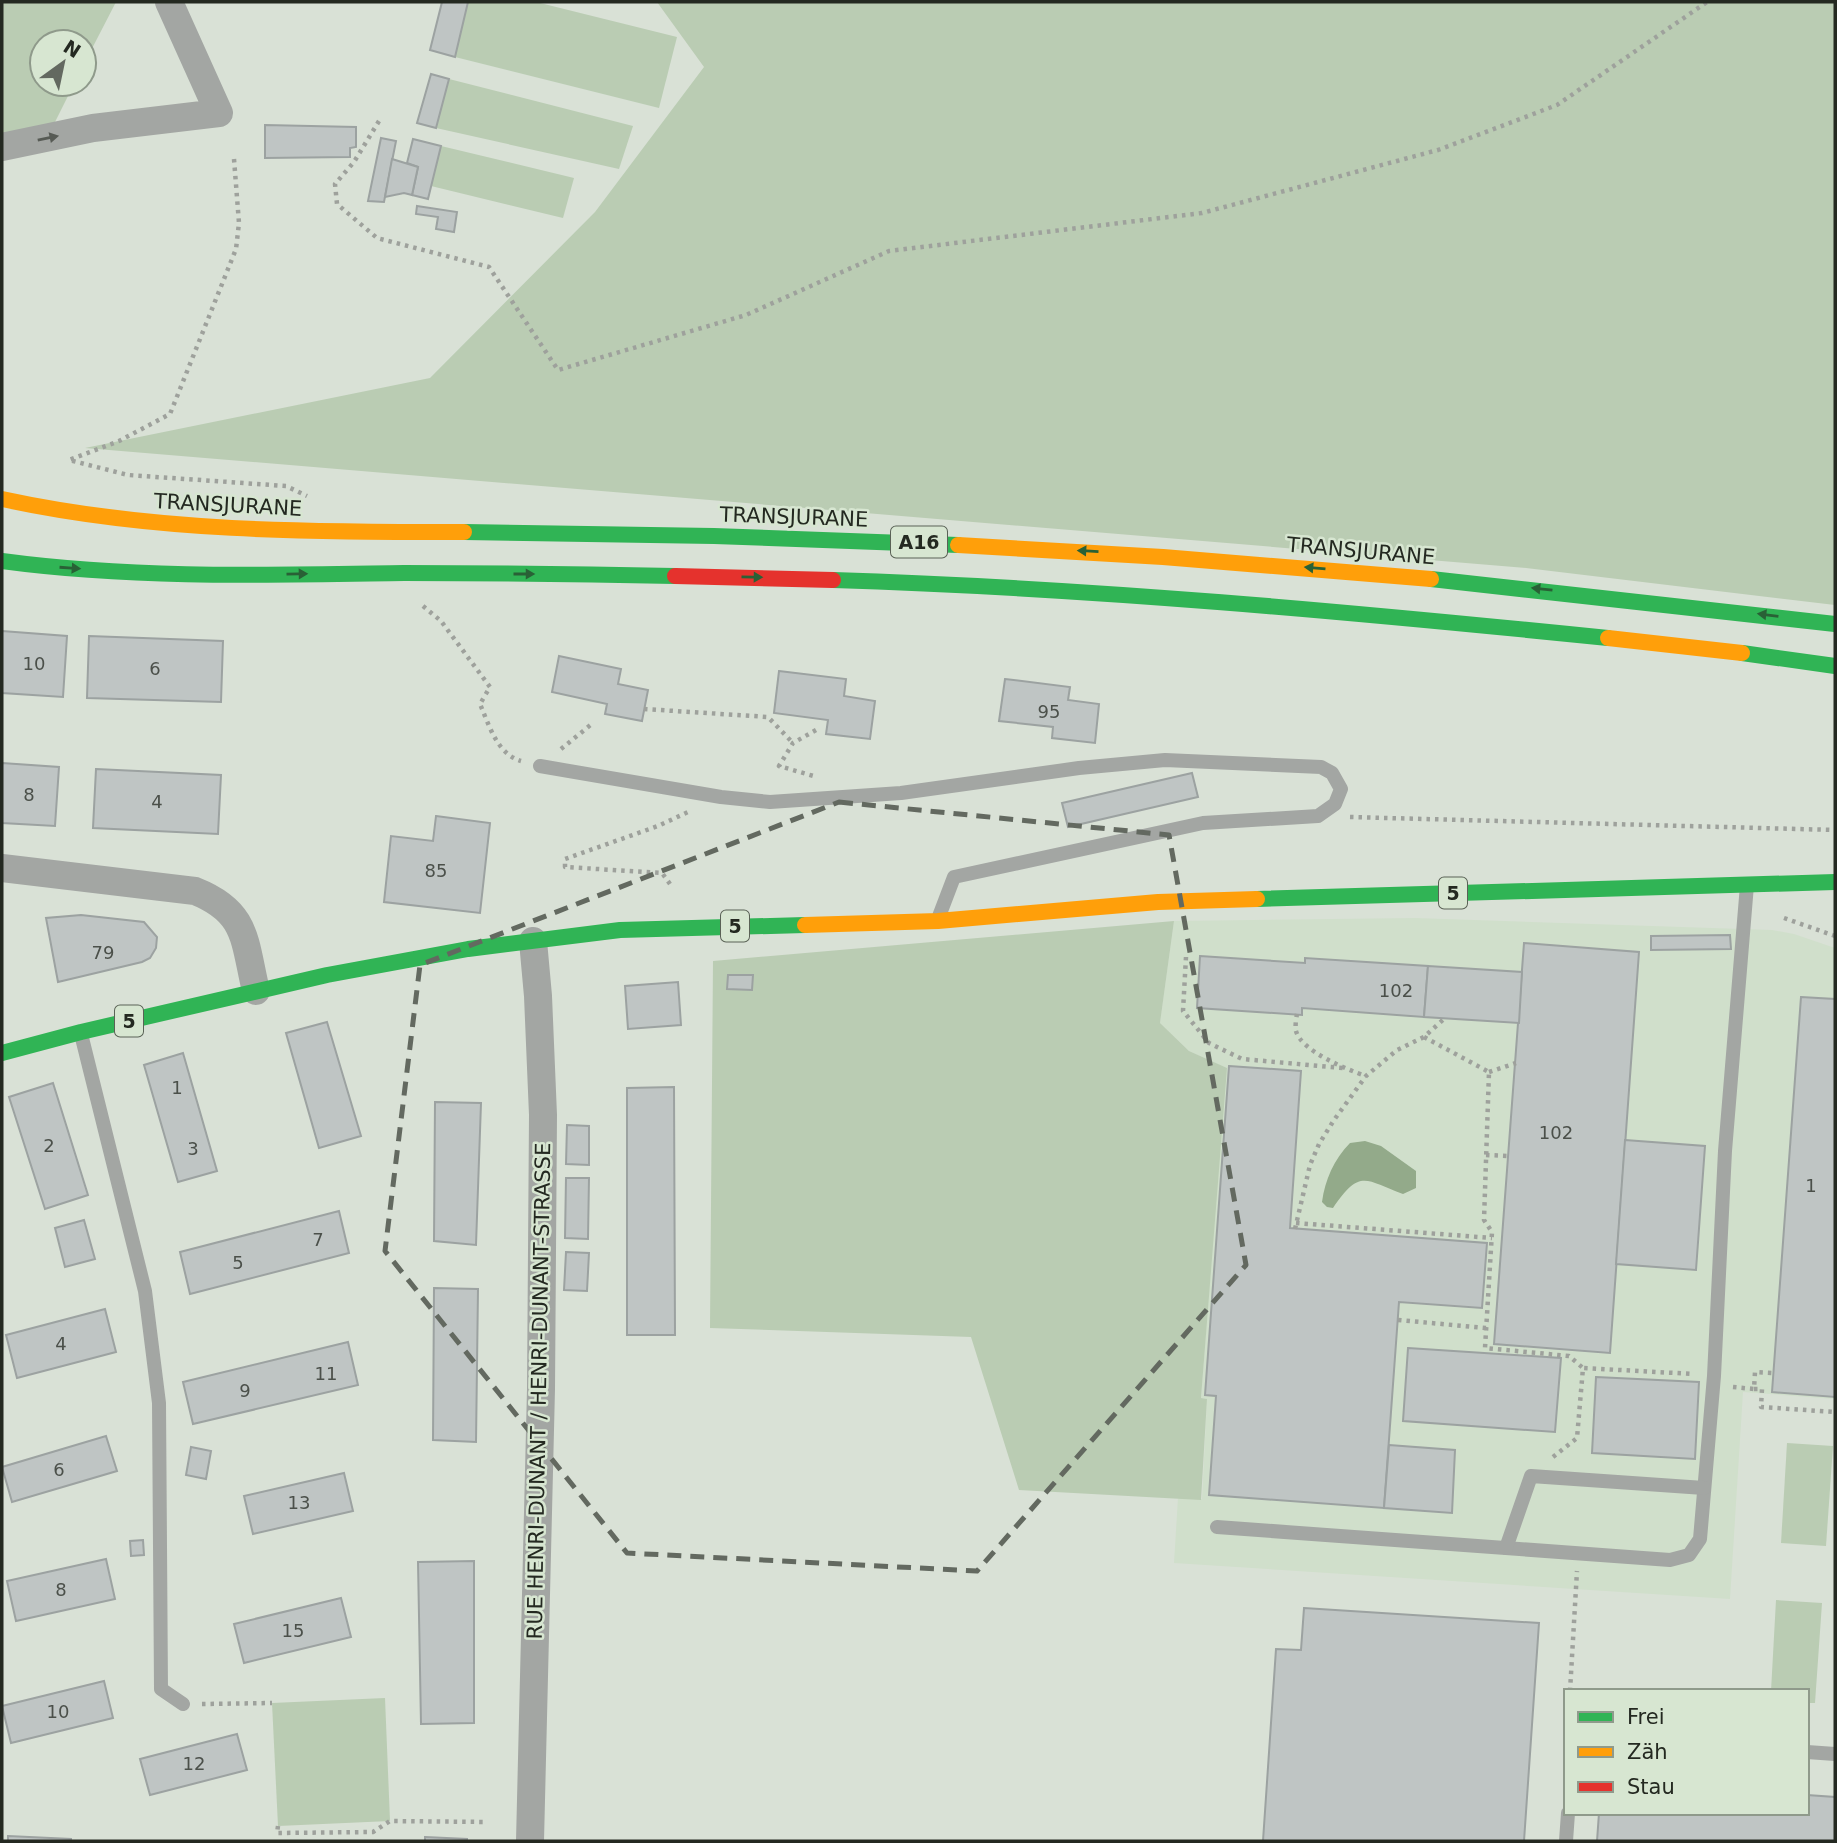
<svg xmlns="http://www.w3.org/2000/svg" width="1837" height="1843" font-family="'DejaVu Sans',sans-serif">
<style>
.built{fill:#d0dfcb}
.green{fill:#baccb3}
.water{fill:#93aa8a}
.building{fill:#bfc5c4;stroke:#9ca2a1;stroke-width:2}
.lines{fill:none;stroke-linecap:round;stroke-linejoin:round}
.path{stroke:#9ea19c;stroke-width:4.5;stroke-dasharray:3.5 5;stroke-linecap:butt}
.lane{stroke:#a3a6a3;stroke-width:14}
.street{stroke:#a3a6a3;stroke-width:28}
.fast{stroke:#30b455;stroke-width:16}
.slow{stroke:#ff9f0a;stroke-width:16}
.fast-bridge{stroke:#30b455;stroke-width:16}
.slow-bridge{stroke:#ff9f0a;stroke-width:16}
.jam-bridge{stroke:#e5322d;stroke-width:16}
.oneway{fill:#575b55}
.oneway2{fill:#296136}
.marked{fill:none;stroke:#636960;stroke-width:5;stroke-dasharray:14 9;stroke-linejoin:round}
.labels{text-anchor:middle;stroke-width:5;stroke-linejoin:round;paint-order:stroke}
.number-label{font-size:18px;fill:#4b504a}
.shield{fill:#d7e6d1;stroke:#5a6256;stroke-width:2}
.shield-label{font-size:19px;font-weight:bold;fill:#242921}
.street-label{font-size:21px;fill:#242921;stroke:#d7e6d1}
</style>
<rect width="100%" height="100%" fill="#d9e1d6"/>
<path class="built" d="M1415,918l357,12 22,4 41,14v451l-92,-7 -13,207 -556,-36 4,-65 24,1 5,-100 -6,-1 25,-330 -37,-17 -29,-28 14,-102z"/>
<g class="green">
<path d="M2,2h114l-32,62v-22h-42v42h32l-33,66 -39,11z"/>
<path d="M468,2h68l141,35 -18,71 -204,-51z"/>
<path d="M657,2h1178v603l-309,-37 -1441,-120 345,-70 165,-166 109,-145z"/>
<path d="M449,79l184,47 -14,43 -183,-41z"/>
<path d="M441,146l133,32 -11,40 -132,-32z"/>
<path d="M1174,921l-14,102 29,28 38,17 -26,330 6,1 -6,101 -182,-10 -48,-153 -261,-9 3,-367z"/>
<path d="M1787,1443l46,3 -7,100 -45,-3z"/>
<path d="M1776,1600l46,3 -7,100h-8v-12h-36z"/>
<path d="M385,1698l5,123 -112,5 -6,-123z"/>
</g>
<path class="water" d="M1365,1141l16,5 35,25v17l-13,6c-38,-14 -43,-26 -70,14l-6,-1 -5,-5c3,-22 12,-43 28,-59z"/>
<g class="building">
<path d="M442,2h26l-13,55 -25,-7z"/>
<path d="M431,74l18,5 -13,49 -19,-5z"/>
<path d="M265,125l91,2v20l-6,1v9l-85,1z"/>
<path d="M381,138l15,3 -12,61 -16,-1z"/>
<path d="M413,139l28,7 -13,53 -16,-4 6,-28 -11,-4z"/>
<path d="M392,159l26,8 -6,28 -8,-2 -19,4z"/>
<path d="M417,206l40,6 -3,20 -18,-3 2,-12 -22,-3z"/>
<path d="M2,631l65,5 -4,61 -61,-4z"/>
<path d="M89,636l134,5 -2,61 -134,-4z"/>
<path d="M559,656l62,13 -3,15 30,6 -6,31 -37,-7 2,-10 -55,-12z"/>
<path d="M779,671l67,8 -2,17 31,5 -5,38 -44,-5 2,-14 -54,-7z"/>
<path d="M1005,679l65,8 -2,13 31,4 -4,39 -43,-5 1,-11 -54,-6z"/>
<path d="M2,763l57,4 -4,59 -53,-3z"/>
<path d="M96,769l125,6 -3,59 -125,-6z"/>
<path d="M1192,773l6,24 -130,30 -6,-24z"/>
<path d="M436,816l54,7 -10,90 -96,-11 7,-66 42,5z"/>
<path d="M81,915l63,7 13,15 -1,11 -6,10 -8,4 -84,20 -12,-64z"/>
<path d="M1730,935l1,14 -80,1v-14z"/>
<path d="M1524,943l115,9 -29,401 -116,-9z"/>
<path d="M1200,956l105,7v-5l123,8 -4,51 -122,-9v7l-105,-7z"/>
<path d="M1428,966l94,6 -3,51 -95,-6z"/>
<path d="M728,975h25l-1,15 -25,-1z"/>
<path d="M678,982l3,43 -53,4 -3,-43z"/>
<path d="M1801,997l34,2v398l-63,-5z"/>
<path d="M327,1022l34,114 -42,12 -33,-115z"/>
<path d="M183,1053l34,118 -39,11 -34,-117z"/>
<path d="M1229,1066l72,5 -11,157 197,15 -5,65 -83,-6 -15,206 -175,-13 7,-99 -11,-1z"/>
<path d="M53,1083l35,112 -43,14 -36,-112z"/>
<path d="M674,1087l1,248h-48v-247z"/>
<path d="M435,1102l46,1 -5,142 -42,-4z"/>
<path d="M567,1125l22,1v39l-23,-1z"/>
<path d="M1625,1140l80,6 -9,124 -80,-6z"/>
<path d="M566,1178h23l-1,61 -23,-1z"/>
<path d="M339,1211l10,42 -159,41 -10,-42z"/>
<path d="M84,1220l11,39 -30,8 -10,-39z"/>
<path d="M566,1252l23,1 -2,38 -23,-1z"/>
<path d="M434,1288l44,1 -2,153 -43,-2z"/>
<path d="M105,1309l11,43 -99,26 -11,-43z"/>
<path d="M348,1342l10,43 -165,39 -10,-42z"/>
<path d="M1408,1348l153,10 -6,74 -152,-11z"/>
<path d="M1596,1377l103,5 -4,77 -103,-6z"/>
<path d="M106,1436l11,35 -105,31 -10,-35z"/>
<path d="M1389,1445l66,5 -3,63 -68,-5z"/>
<path d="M191,1447l20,4 -5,28 -20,-4z"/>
<path d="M344,1473l9,38 -100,23 -9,-38z"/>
<path d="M143,1540l1,15 -13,1 -1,-15z"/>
<path d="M106,1559l9,40 -99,22 -9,-40z"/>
<path d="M474,1561v162l-53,1 -3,-162z"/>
<path d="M341,1598l10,39 -107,26 -10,-39z"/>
<path d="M1304,1608l235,15 -15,218h-261l13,-192 25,1z"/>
<path d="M104,1681l9,37 -102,25 -9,-37z"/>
<path d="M237,1734l10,36 -97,25 -10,-36z"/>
<path d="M1807,1795l28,2v44h-238l2,-28h208z"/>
<path d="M8,1836l63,3v2h-63z"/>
<path d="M425,1837l42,2v2h-42z"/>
</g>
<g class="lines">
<g class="path">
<path d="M379,121l-25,41 -19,22 2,20 40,34 112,29 69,103 188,-55 143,-64 313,-38 236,-63 119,-45 150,-103"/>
<path d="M234,159l5,64 -3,26 -66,165 -51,27 -50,19 59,15 158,11 21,10"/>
<path d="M423,606l18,15 49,66 -10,17c9,21 17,50 41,57"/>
<path d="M644,709l124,8 25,26"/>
<path d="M816,730l-23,13 -14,23 38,11"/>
<path d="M561,749l32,-26"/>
<path d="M1350,817l485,13"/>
<path d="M670,884l-8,-11 -97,-6v-8l93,-33 30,-14"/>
<path d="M1784,918l51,18"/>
<path d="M1186,957l-3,54 26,32 33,16 101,9"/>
<path d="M1297,1014c-1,5 -2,13 -1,17 5,20 52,39 70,45"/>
<path d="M1424,1037l65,35 -5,148 8,12 -7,116 84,8 14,12"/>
<path d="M1489,1072l27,-9"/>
<path d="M1486,1155l23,1"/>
<path d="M1296,1223l196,15"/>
<path d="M1295,1229l15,-64 9,-21 15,-24 32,-44 31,-26 27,-13 21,-19"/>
<path d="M1398,1320l88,8"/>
<path d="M1733,1387l21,2 1,-17 18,1"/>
<path d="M1754,1389h8l-1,18 74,5"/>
<path d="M1553,1457l24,-19 6,-70 111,6"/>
<path d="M1570,1691l7,-120"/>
<path d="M202,1704l70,-1"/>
<path d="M278,1826l-1,7 96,-1 17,-11 97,1"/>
</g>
<g class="lane">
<path d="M540,766l181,31 49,5 131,-9 178,-25 86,-8 156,7 11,6 9,16 -6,15 -17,12 -115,7 -249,54 -16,42"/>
<path d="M81,1034l64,257 14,112 2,286 22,15"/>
<path d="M1217,1527l453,33 19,-5 11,-16 14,-163 11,-225 22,-266"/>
<path d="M1506,1548l25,-72 173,12"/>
<path d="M1807,1752l28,2"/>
<path d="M1566,1841l2,-28"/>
</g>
<g class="street">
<path d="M2,147l91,-19 126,-15 -50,-111"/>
<path d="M2,868l193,23c53,21 49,50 61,100"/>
<path d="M530,1841l11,-452 2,-274 -5,-119 -5,-55"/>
</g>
<g class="fast">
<path d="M1742,653l93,13"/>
<path d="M1257,899l578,-17"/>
<path d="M2,1053l79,-21 246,-57 141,-26 152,-19 185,-5"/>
</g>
<path class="slow" d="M805,925l133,-4 220,-19 99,-3"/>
<g class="fast-bridge">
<path d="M464,532l250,4 244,9"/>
<path d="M2,561c134,18 268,14 402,12 91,0 181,1 271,3"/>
<path d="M1431,579l404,45"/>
<path d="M833,580c259,8 518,32 775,58"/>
</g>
<g class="slow-bridge">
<path d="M2,499c152,33 306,33 462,33"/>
<path d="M958,545l205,12 268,22"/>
<path d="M1608,638l134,15"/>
</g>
<path class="jam-bridge" d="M675,576l158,4"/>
</g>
<defs><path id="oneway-solid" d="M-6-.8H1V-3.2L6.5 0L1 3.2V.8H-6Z" transform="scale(1.75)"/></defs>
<use class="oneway" href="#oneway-solid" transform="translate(48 138) rotate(-12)"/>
<g class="oneway2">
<use href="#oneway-solid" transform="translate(1088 551) rotate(-177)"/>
<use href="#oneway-solid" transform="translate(70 568) rotate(4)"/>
<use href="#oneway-solid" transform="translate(1315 568) rotate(-175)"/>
<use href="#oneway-solid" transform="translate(297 574) rotate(-1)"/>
<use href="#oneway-solid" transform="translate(524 574)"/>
<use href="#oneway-solid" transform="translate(752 577) rotate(1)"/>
<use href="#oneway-solid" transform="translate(1542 589) rotate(-174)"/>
<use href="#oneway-solid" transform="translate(1768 615) rotate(-173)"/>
</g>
<path class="marked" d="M839,802l330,33 77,430 -269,306 -350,-18 -242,-302 35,-286z"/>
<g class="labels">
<g class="number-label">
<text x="34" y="670">10</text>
<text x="155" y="675">6</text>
<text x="1049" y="718">95</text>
<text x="29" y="801">8</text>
<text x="157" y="808">4</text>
<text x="436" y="877">85</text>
<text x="103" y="959">79</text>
<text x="1396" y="997">102</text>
<text x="177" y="1094">1</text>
<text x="1556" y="1139">102</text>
<text x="49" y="1152">2</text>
<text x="193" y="1155">3</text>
<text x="1811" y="1192">1</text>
<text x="318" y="1246">7</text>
<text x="238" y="1269">5</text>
<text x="61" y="1350">4</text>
<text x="326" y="1380">11</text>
<text x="245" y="1397">9</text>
<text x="59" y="1476">6</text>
<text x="299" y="1509">13</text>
<text x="61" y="1596">8</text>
<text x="293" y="1637">15</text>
<text x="58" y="1718">10</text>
<text x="194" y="1770">12</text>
</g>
<g class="shield">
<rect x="891" y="526.5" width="56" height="31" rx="5"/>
<rect x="1439" y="877.5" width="28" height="31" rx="5"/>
<rect x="721" y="910.5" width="28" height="31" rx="5"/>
<rect x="115" y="1005.5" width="28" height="31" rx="5"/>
</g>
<g class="shield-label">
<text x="919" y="549">A16</text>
<text x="1453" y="900">5</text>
<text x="735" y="933">5</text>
<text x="129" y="1028">5</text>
</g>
<g class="street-label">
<text transform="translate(228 505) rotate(3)" y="7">TRANSJURANE</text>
<text transform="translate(794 517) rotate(2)" y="7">TRANSJURANE</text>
<text transform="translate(1361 551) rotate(5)" y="7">TRANSJURANE</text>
<text transform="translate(539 1391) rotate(-89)" y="7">RUE HENRI-DUNANT / HENRI-DUNANT-STRASSE</text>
</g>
</g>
<rect width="1837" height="1843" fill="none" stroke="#242921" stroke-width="7"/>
<rect x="1564" y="1689" width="245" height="126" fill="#d7e6d1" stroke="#8f9a8b" stroke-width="2"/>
<rect x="1578" y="1712" width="35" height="10" fill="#30b455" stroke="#8f9a8b" stroke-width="2"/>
<text x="1627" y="1724" font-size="21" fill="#242921">Frei</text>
<rect x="1578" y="1747" width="35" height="10" fill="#ff9f0a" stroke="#8f9a8b" stroke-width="2"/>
<text x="1627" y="1759" font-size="21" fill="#242921">Zäh</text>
<rect x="1578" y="1782" width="35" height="10" fill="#e5322d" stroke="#8f9a8b" stroke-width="2"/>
<text x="1627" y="1794" font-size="21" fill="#242921">Stau</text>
<g transform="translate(63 63) rotate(33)"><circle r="33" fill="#d7e6d1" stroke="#8f9a8b" stroke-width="2"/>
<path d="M0-5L12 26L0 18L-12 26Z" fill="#636960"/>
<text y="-10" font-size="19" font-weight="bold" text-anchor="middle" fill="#242921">N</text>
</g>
</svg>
